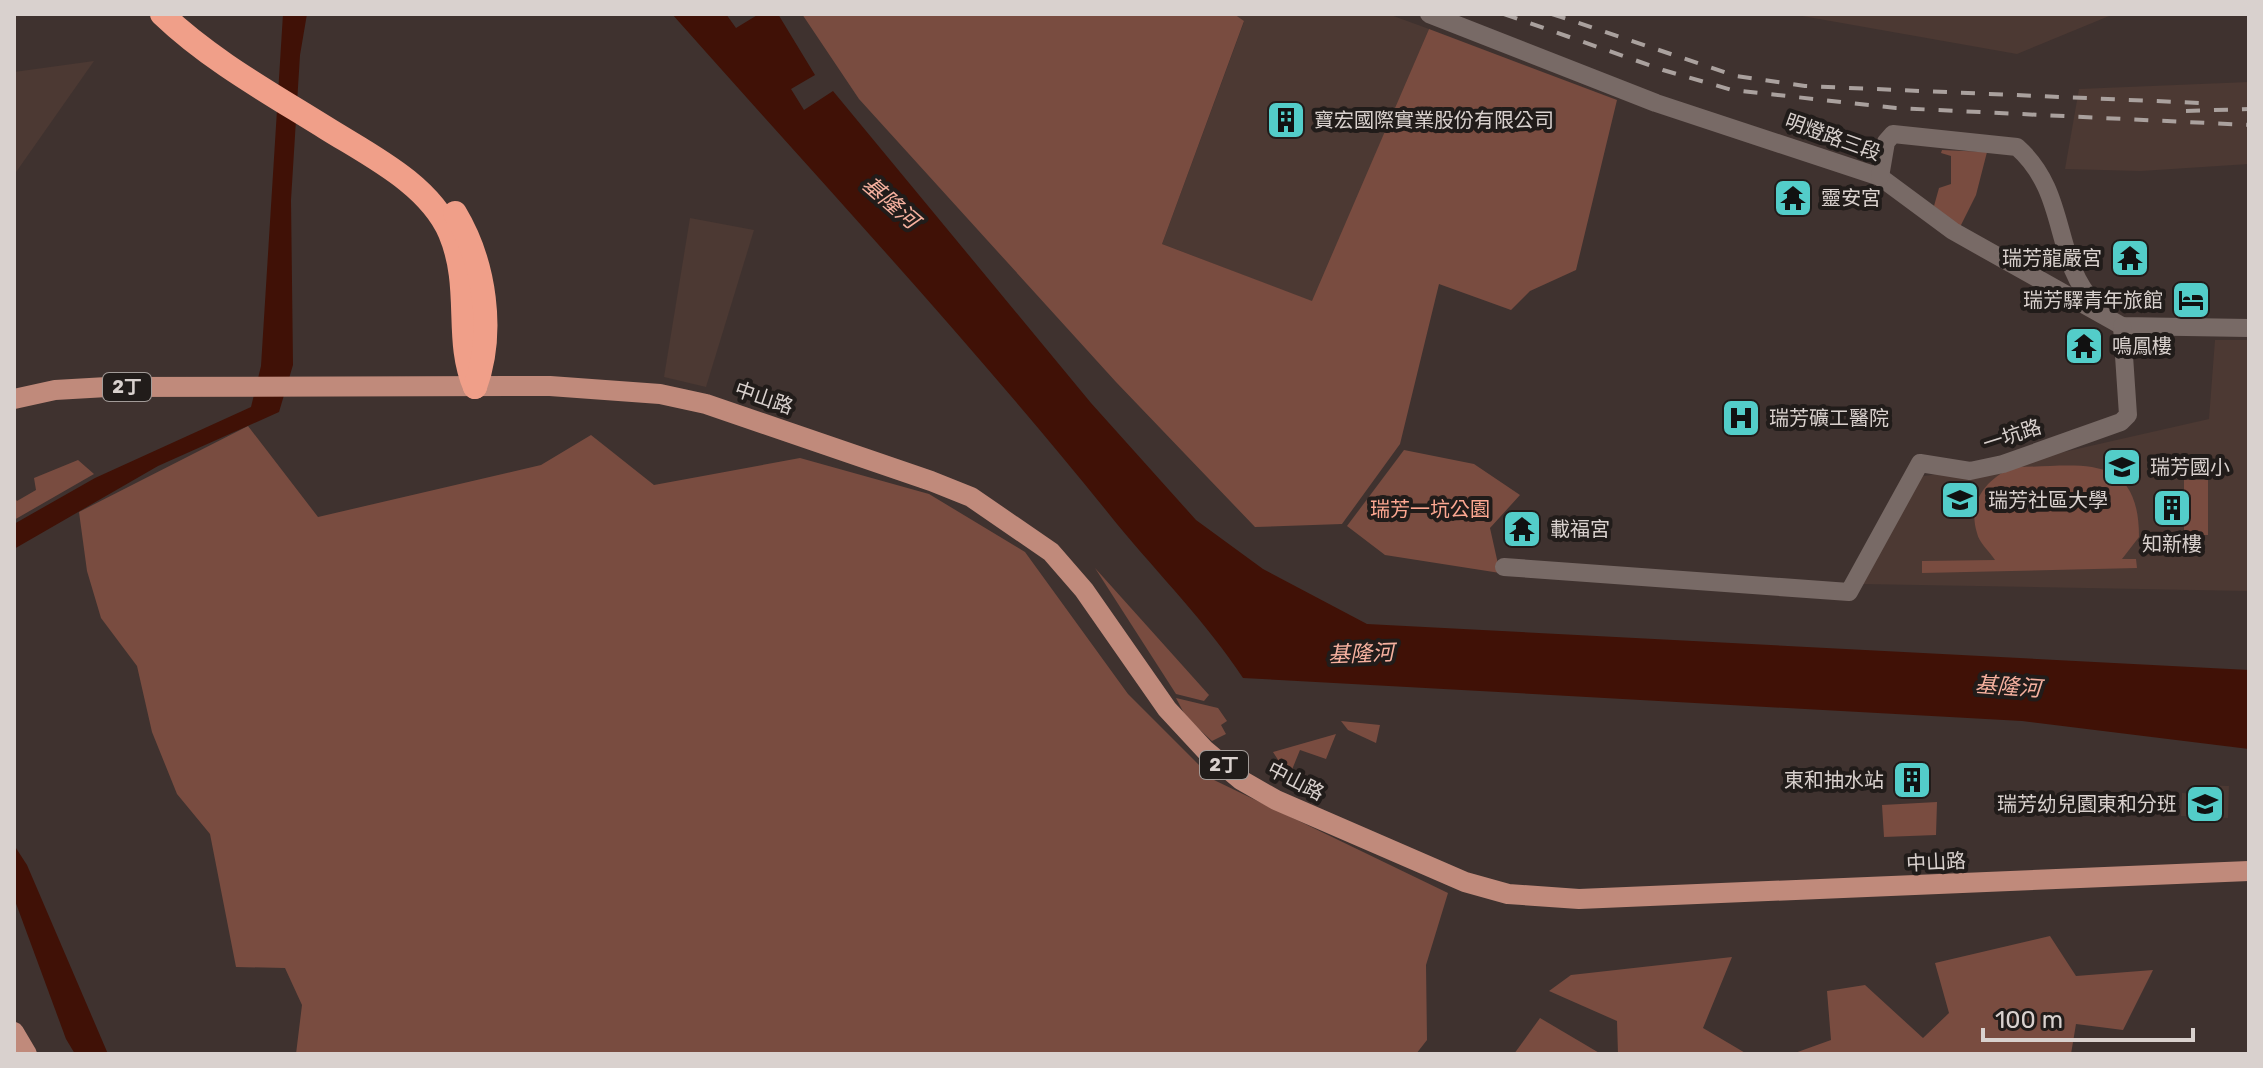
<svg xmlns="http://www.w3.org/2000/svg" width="2263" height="1068" font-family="Rubik,'Noto Sans TC',sans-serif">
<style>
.built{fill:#4c3933}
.green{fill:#794c40}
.water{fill:#401106}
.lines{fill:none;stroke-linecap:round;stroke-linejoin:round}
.minor{stroke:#786a66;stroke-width:18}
.major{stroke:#c08a7b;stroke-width:20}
.highway{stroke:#f09f89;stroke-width:24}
.rail{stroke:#aaa19e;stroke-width:4;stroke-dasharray:14 14;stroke-linecap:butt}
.labels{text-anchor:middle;stroke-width:8;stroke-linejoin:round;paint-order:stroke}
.shield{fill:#211c1a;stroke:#a29b98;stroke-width:2}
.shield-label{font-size:18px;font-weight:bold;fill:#d9d1ce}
.poi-label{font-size:20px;fill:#d9d1ce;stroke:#211c1a;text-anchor:start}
.street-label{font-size:20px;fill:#d9d1ce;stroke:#211c1a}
.park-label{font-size:20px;fill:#fca791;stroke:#211c1a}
.water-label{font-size:22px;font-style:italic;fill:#f6b19f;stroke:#211c1a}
</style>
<rect width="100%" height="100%" fill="#3f322f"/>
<g class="built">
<path d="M1234,14h154l41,15 -116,273 -151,-58 82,-222z"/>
<path d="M1791,14h323l-97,40z"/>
<path d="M94,61l-80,114v-103z"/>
<path d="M2249,82v82l-108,7 -76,-2 14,-80z"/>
<path d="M690,218l64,12 -48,157 -42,-10z"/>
<path d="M2215,340h34v251l-387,-7 55,-107 98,-14 194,-44z"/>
<path d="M2199,785l30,1 -1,32 -47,-2 1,-23 17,1z"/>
</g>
<g class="green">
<path d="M802,14h432l10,7 -82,223 150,57 117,-272 188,71 -41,170 -46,21 -19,19 -72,-26 -39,160 -58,80 -87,3 -139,-145 -257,-283z"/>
<path d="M1942,150l45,2 -11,43 -16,32 -26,-21 5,-18 12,-4v-28l-10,-3z"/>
<path d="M248,426l70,91 223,-52 50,-30 63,50 146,-27 129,36 96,58 103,142 86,86 234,113 -22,72 1,75 -11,14h-1120l6,-49 -17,-37 -49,-1 -26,-133 -33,-40 -25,-62 -15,-66 -36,-48 -14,-47 -8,-59z"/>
<path d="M1404,450l70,14 46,31 -30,33 10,45 -115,-18 -38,-29z"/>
<path d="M78,460l16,14 -80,46v-23l3,4 19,-11 -2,-12z"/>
<path d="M2014,467c65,0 125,-18 125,70l-17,22h14l1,9 -215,5v-12l73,-1c-5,-8 -16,-17 -18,-27 -10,-31 10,-55 37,-66z"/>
<rect x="2184" y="480" width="24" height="55"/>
<path d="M1095,568l114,127 -5,6 -28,-7z"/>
<path d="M1176,698l42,10 9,13 -6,4 5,9 -14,7 -26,-24z"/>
<path d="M1341,721l39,4 -4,18 -28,-13z"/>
<path d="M1336,734l-10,25 -26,-9 -11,27 -16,-25z"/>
<path d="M1937,802l-1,33 -52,2 -2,-32z"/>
<path d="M2050,936l26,40 77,-6 -30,60 -47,-6 -5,30h-279l39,-14 -4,-49 38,-6 58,53 26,-25 -14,-50z"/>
<path d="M1732,957l-29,71 44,26h-129l-1,-33 -68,-30 22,-16z"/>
<path d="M1540,1018l61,36h-87z"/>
</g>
<g class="water">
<path d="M283,14h24l-7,41 -9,145 2,165 -14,47 -121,54 -144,83v-25l81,-46 156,-71 10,-41z"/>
<path d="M672,14h54l10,14 23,-14h19l37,61 -24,14 13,21 29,-19 258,312 105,117 67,49 104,55 882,46v79l-227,-28 -779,-43c-36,-55 -84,-103 -126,-154 -141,-176 -295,-341 -445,-510z"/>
<path d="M14,845l13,20 81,189h-33l-9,-15 -52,-141z"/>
</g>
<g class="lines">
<g class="minor">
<path d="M1429,14l227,89 224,74 73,54 169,95 127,2"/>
<path d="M1880,177l6,-35 7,-8 124,13c52,46 35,112 78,157"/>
<path d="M1504,567l345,25 71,-129 50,8 33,-7 118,-42 7,-7 -6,-89"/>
</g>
<g class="major">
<path d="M14,399l41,-9 52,-3 443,-1 110,8 46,10 225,77 40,16 80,55 33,38 83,119 38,41 36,30 35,20 189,82 43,12 71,5 670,-28"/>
<path d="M14,1032l13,22"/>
</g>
<g class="highway">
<path d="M162,14c48,46 108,79 164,114 43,27 103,56 124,105 23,55 4,106 25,154"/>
<path d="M455,213c30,50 40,119 20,174"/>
</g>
<g class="rail">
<path d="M1504,14l159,56 69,20 164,18 353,17"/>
<path d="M1552,14l184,62 69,10 396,17"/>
<path d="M2186,111l63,-2"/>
</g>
</g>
<defs>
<g id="building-square" transform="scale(2)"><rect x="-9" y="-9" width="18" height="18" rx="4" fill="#53cdc9" stroke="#211c1a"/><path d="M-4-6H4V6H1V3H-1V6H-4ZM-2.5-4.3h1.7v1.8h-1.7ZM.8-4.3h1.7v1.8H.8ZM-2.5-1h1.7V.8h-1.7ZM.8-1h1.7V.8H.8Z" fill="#111"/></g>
<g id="temple-square" transform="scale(2)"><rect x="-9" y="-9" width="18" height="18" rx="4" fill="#53cdc9" stroke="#211c1a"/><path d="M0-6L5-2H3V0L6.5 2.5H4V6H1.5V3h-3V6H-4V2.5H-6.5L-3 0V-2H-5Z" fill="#111"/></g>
<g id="hotel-square" transform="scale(2)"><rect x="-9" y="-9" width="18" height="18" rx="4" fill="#53cdc9" stroke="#211c1a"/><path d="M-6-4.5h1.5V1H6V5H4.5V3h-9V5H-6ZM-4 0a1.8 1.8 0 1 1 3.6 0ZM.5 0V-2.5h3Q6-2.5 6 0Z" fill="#111"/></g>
<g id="hospital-square" transform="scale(2)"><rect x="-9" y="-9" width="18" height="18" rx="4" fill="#53cdc9" stroke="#211c1a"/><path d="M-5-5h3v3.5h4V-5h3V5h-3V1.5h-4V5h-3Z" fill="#111"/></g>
<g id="school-square" transform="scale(2)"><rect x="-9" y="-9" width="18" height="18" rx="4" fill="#53cdc9" stroke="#211c1a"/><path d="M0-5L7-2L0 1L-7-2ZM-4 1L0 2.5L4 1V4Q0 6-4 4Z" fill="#111"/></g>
<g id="university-square" transform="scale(2)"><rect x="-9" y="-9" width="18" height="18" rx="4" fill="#53cdc9" stroke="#211c1a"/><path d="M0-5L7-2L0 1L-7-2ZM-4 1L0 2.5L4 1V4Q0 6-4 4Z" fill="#111"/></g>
</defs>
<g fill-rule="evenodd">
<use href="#building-square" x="1286" y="120"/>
<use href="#temple-square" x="1793" y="198"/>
<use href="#temple-square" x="2130" y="258"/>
<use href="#hotel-square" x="2191" y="300"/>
<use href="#temple-square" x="2084" y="346"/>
<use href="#hospital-square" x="1741" y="418"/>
<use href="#school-square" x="2122" y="467"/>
<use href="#university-square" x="1960" y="500"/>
<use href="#building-square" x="2172" y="508"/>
<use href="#temple-square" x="1522" y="529"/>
<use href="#building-square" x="1912" y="780"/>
<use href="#school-square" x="2205" y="804"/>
</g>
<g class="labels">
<g class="shield">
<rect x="103" y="373" width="48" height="28" rx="6"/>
<rect x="1200" y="751" width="48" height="28" rx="6"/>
</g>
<g class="shield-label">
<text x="127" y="393">2丁</text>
<text x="1224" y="771">2丁</text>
</g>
<g class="poi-label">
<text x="1314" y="127">寶宏國際實業股份有限公司</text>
<text x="1821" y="205">靈安宮</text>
<text x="2102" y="265" text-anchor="end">瑞芳龍嚴宮</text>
<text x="2163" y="307" text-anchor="end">瑞芳驛青年旅館</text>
<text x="2112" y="353">鳴鳳樓</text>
<text x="1769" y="425">瑞芳礦工醫院</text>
<text x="2150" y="474">瑞芳國小</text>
<text x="1988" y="507">瑞芳社區大學</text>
<text x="1550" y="536">載福宮</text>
<text x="2172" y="551" text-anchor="middle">知新樓</text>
<text x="1884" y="787" text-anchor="end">東和抽水站</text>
<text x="2177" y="811" text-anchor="end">瑞芳幼兒園東和分班</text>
</g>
<g class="street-label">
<text transform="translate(1833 137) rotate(20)" y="7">明燈路三段</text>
<text transform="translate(764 398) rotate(19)" y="7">中山路</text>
<text transform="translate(2012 435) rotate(-18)" y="7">一坑路</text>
<text transform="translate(1296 781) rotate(27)" y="7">中山路</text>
<text transform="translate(1936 862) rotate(-3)" y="7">中山路</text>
</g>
<g class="park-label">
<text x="1430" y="516">瑞芳一坑公園</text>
</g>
<g class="water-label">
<text transform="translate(891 202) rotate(41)" y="8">基隆河</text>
<text transform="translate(1361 653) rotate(-2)" y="8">基隆河</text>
<text transform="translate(2008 686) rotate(4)" y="8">基隆河</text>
</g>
</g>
<rect width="2263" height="1068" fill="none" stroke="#d9d1ce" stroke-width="32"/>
<path d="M1983 1028v12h210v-12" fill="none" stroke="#d9d1ce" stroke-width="4"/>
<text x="1995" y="1028" font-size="24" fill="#d9d1ce" stroke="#211c1a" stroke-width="6" paint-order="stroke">100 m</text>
</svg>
